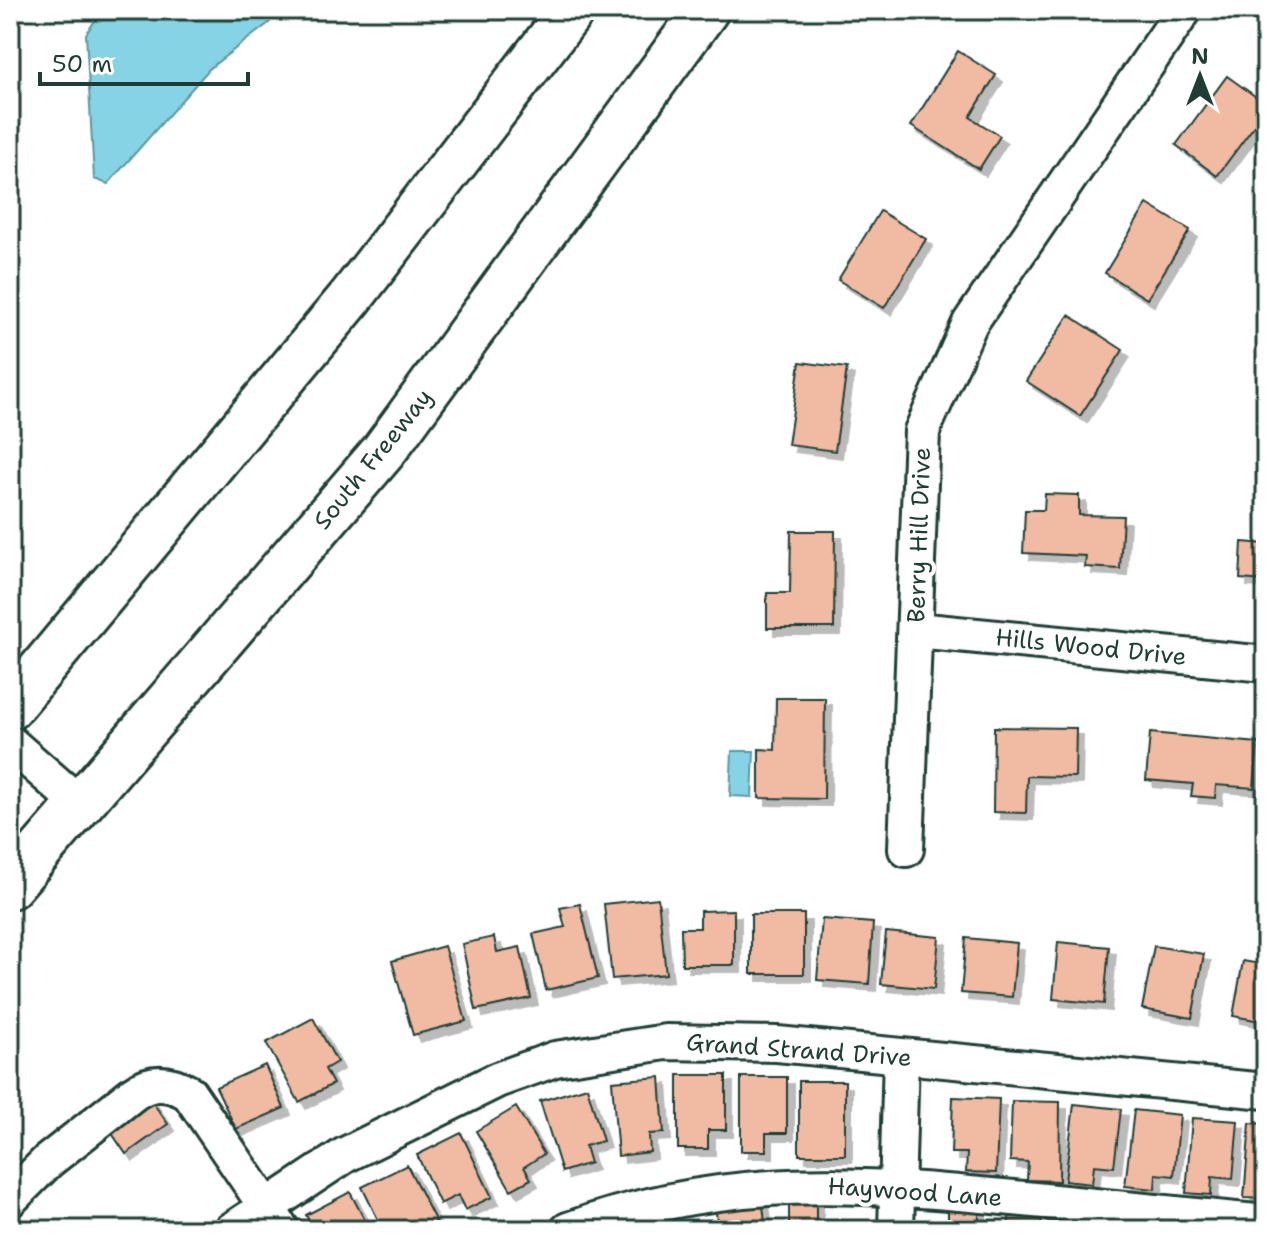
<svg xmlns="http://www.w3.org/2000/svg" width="1276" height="1240" font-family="'Shantell Sans',sans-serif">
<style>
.water{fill:#86d3e6;stroke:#5d979f;stroke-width:2}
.building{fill:#f0bba2;stroke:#1f3d34;stroke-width:2;filter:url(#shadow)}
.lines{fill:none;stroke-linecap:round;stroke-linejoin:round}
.minor-casing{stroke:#1f3d34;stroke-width:40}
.highway-casing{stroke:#1f3d34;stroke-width:50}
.minor{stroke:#fff;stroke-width:34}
.highway{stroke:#fff;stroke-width:44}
.labels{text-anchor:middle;stroke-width:8;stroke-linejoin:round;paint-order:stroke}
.street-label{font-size:24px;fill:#1f3d34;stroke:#fff}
</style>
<defs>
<filter id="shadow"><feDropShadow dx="7" dy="7" stdDeviation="0" flood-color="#0004"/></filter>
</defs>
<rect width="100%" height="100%" fill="#fff"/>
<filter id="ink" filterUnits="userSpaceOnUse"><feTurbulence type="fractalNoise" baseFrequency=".0125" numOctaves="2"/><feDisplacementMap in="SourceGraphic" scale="16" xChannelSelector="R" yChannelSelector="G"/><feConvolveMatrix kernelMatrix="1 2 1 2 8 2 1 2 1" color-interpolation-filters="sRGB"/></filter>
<g filter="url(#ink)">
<g class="water">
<path d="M102,10h177l-10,13 -59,45 -102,116 -14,-5 -8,-145z"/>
<path d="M732,751h22l-2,46 -22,-1z"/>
</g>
<g class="building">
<path d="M958,51l38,24 -26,42 30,19 -21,33 -68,-43z"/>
<path d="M1227,76l39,28v6l-49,66 -41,-31z"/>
<path d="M1147,204l43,26 -43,69 -42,-26z"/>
<path d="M880,211l46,28 -42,69 -46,-28z"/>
<path d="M1069,315l54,35 -43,66 -54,-35z"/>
<path d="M800,362l47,6 -12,83 -47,-6z"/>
<path d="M1045,494l34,1v20l44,1 -3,53 -35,-2 1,-11 -63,-3 2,-43h19z"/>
<path d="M791,531h44l-1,97h-67v-35h23z"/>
<path d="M1242,542l24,2v37l-26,-2z"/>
<path d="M776,698h49l-1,101 -65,-1v-49l16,1z"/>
<path d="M994,727l82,1 -1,49 -48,-1 -1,37 -33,-1z"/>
<path d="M1150,733l108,10 -4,45 -38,-3 -1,13 -24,-2 2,-12 -47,-4z"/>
<path d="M658,898l8,76 -54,5 -8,-75z"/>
<path d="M580,904l18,74 -52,12 -13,-56 32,-7 -5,-19z"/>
<path d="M734,910v55h-52l-1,-37h19v-17z"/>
<rect x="751" y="914" width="53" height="60"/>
<path d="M822,919l51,4 -4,61 -52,-4z"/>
<path d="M886,932l53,5 -5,52 -53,-5z"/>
<path d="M494,937l3,15 23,-5 11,51 -55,12 -14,-66z"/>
<path d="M966,938l51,5 -5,54 -51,-4z"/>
<path d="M1058,942l51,5 -5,57 -51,-5z"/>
<path d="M444,946l22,75 -53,14 -21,-74z"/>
<path d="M1154,946l50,8 -12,64 -50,-9z"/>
<path d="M1243,961l23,4v57l-33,-6z"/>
<path d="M313,1018l24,44 -12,7 8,15 -34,18 -33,-59z"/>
<path d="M265,1065l19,43 -48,21 -20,-42z"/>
<path d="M678,1075h48v55h-18v19h-30z"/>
<path d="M660,1077l4,56 -15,1 1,18 -32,4 -6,-75z"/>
<path d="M741,1077h46v56h-21v18h-25z"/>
<rect x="799" y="1081" width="46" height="74"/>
<path d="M587,1087l16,54 -18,5 5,17 -28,9 -22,-71z"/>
<path d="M953,1097l46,2 -3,74 -30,-1 1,-19h-16z"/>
<path d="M151,1100l17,24 -42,30 -17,-25z"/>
<path d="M1012,1101l48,1 -1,79 -32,-1 1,-18 -18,-1z"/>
<path d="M1074,1104l47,5 -7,58 -20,-2 -2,19 -27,-3z"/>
<path d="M516,1107l28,47 -20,13 7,12 -20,11 -35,-59z"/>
<path d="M1134,1110l46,5 -6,61 -18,-2 -1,15 -30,-3z"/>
<path d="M1192,1118l46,3 -5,58 -21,-2 -1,18 -25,-2z"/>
<path d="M1250,1123l16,1v75l-22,-1z"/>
<path d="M461,1133l31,64 -27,13 -7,-15 -18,9 -23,-49z"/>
<path d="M407,1165l31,61 -8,4h-22l-3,-6 -22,6 -21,-43z"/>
<path d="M350,1192l20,38h-56l-8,-15z"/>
<path d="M762,1198l4,32h-48l-3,-26z"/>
<path d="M789,1199h27v23h21v8h-48z"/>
<path d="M948,1207h31v19h15v4h-46z"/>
<path d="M1010,1210l32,2 -1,16 17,2h-50z"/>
<path d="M672,1215v14l26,1h-47l-1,-14z"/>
<path d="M1071,1217l29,4 -1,9h-29z"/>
</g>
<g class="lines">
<g class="minor-casing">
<g id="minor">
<path d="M916,630l350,34"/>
<path d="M10,743l72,63"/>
<path d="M906,849l16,-418 48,-108 214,-313"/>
<path d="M10,1199l38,-38 86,-68c18,-13 36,-11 55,0l93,137"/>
<path d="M232,1230l113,-75 152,-75 58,-21 111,-17 111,2 489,47"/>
<path d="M568,1230c159,-58 292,-47 456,-31 81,8 161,16 242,24"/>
<path d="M896,1230l5,-174"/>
</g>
</g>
<g class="highway-casing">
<g id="highway">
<path d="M10,707l341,-410 221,-287"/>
<path d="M10,886l373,-434 323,-442"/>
</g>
</g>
<use href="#minor" class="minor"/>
<use href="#highway" class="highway"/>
</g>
</g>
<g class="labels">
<g class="street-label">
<text transform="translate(373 459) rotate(-51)" y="8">South Freeway</text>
<text transform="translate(919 535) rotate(-88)" y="8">Berry Hill Drive</text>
<text transform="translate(1091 647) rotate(6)" y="8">Hills Wood Drive</text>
<text transform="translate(799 1050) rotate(4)" y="8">Grand Strand Drive</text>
<text transform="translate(915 1192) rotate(4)" y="8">Haywood Lane</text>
</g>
</g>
<rect width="1276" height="1240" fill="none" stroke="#fff" stroke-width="40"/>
<rect x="20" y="20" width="1236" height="1200" fill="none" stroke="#1f3d34" stroke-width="3" filter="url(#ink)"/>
<g transform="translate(1200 76)" stroke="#ffffff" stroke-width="6" paint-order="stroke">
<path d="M0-6L14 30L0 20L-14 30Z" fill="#1f3d34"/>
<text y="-12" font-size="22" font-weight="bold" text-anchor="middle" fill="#1f3d34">N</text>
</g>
<path d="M40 72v12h208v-12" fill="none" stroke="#1f3d34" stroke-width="4"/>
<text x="52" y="72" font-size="24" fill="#1f3d34" stroke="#ffffff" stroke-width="6" paint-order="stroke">50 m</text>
</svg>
